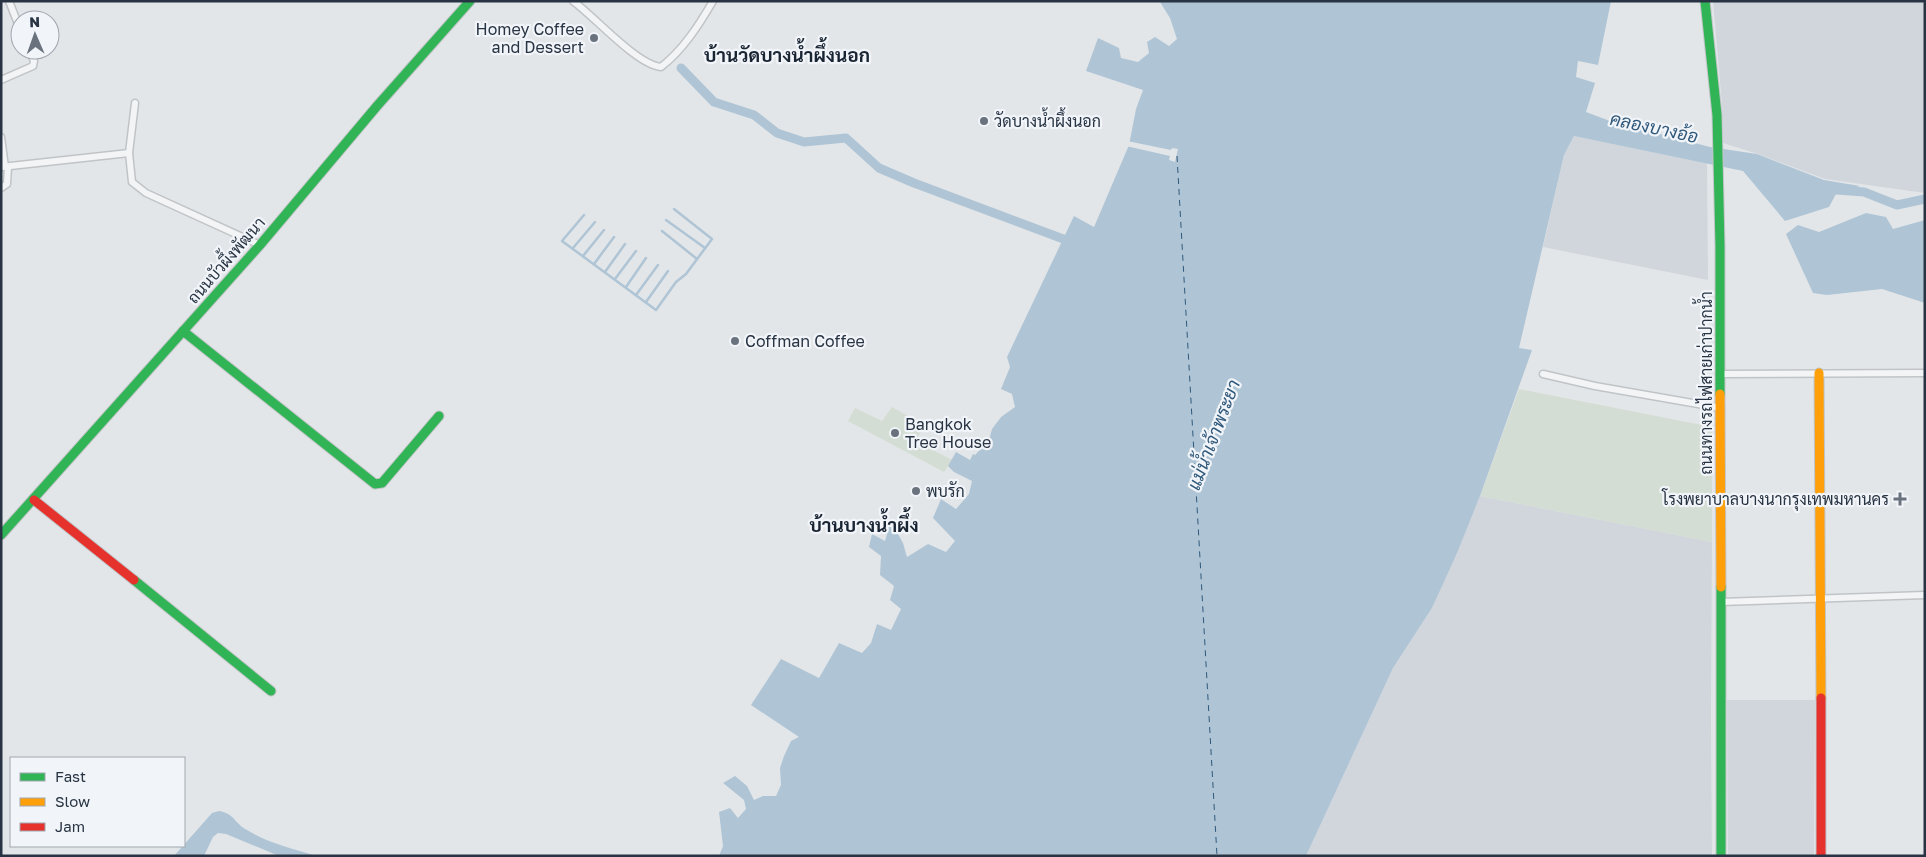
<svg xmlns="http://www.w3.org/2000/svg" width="1926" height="857" font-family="'Golos Text',Sarabun,sans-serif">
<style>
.built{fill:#d1d6dc}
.green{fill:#d4ddd3}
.water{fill:#afc5d5}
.pier{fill:#e3e6e9}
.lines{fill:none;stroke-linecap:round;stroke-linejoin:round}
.stream{stroke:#afc5d5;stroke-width:2.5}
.canal{stroke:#afc5d5;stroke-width:9}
.ferry{stroke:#2f587b;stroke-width:1;stroke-dasharray:6 5;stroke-linecap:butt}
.street-casing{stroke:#c1c4c7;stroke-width:9}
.fast-casing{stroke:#c1c4c7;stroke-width:11}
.slow-casing{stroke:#c1c4c7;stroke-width:11}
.jam-casing{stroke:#c1c4c7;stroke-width:11}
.street{stroke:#f2f4f5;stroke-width:6}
.fast{stroke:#30b455;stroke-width:9}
.slow{stroke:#ff9f0a;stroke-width:9}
.jam{stroke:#e5322d;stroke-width:9}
.poi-dot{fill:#69727d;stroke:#f1f4f8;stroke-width:2}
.labels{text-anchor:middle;stroke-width:4.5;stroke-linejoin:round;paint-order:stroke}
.poi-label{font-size:16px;fill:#283443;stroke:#f1f4f8;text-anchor:start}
.street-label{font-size:16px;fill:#283443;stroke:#f1f4f8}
.water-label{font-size:18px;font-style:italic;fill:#2f587b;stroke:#f1f4f8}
.quarter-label{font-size:19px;font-weight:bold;fill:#1a2534;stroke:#f1f4f8}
</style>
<rect width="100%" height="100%" fill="#e3e6e9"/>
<g class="built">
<path d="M1713,1h212v192l-100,-14 -67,-25 -35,-11 -1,-38z"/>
<path d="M1574,136l133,27 1,117 -165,-33 21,-92z"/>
<path d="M1480,496l232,46 -1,176 1,138h-406l87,-188 39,-60z"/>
<path d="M1727,700h88l-1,156h-86z"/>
</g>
<g class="green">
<path d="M1519,389l193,38v115l-232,-46z"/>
<path d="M892,407l32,18 -8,16 36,19 -8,12 -96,-51 7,-13 27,13z"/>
</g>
<g class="water">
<path d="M1165,1h446l-13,64 -20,-4 -2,16 19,6 -9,29 24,9 100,26 47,7 67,26 36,6 -24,8 -7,13 -44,14 -42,-50 -169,-35 -10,19 -45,193 13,2 -52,146 -23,57 -25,55 -39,60 -87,188h-587l4,-10 -4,-34 11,-4 8,10 8,-9 -2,-9 -21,-17 12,-7 12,10 7,14 9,-4h13l5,-11 -1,-17 4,-12 7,-15 8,-4 -48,-32 30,-46 38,19 20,-35 23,10 9,-10 6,-19 14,6 10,-21 -11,-9 4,-14 -14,-11 1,-19 -12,-9 3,-13 13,7 6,-20 12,22 4,14 21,-13 18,8 9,-11 -22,-23 8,-19 15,10 13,-15 3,-13 -18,-9 -6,-6 8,-14 14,8 3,-6 2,1 14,-15 3,-11 9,-12 14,-10 -3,-13 -11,-5 9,-22 -3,-10 67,-141 20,11 35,-82 7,-36 7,-19 -57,-19 12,-33 21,10 2,10 17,4 11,-9 -2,-11 8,-5 14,9 8,-7 -7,-21 -10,-16z"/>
<path d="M1866,213l20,4 7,12 32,-9v83l-43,-14 -55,6 -14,-2 -27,-59 12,-9 21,7z"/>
<path d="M219,811c15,2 16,13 28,19 21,13 46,19 70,26h-38l-53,-22 -8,-1 -5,4 -9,19h-30l38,-43z"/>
</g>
<path class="pier" d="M1127,141l44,9 1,-2 6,1 -3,13 -6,-2 1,-4 -44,-10z"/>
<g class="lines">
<g class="stream">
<path d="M584,215l-22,26 94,69 20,-28 10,-8 26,-35 -38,-30"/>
<path d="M666,220l39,28"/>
<path d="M662,231l35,28"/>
<path d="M573,248l22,-26"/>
<path d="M583,256l21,-26"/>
<path d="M594,264l20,-27"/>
<path d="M605,272l20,-28"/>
<path d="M615,279l21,-28"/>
<path d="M626,287l20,-29"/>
<path d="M636,295l22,-30"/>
<path d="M646,302l22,-31"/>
</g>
<g class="canal">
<path d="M681,68l33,34 40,13 23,18 27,9 42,-4 33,30 35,15 160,60"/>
<path d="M1836,190l28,2 33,13 28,-6"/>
</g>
<path class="ferry" d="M1177,156l40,700"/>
<g class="street-casing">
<g id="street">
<path d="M9,1l11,28"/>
<path d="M573,1c22,16 64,64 88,66 22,-17 38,-42 52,-66"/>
<path d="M1,80l32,-14 1,-5 -5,-11"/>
<path d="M135,103l-6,50 3,29 14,11 114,52"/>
<path d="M1,137l4,30"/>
<path d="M1,167l128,-14"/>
<path d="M1,188l6,-4 1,-17"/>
<path d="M1543,374l52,12 126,22"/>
<path d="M1721,374l204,-1"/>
<path d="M1721,602l204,-7"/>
</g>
</g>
<g class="fast-casing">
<g id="fast">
<path d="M1705,1l12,114 3,131v148"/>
<path d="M183,331l192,153 7,-1 57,-67"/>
<path d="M1,535l259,-290 117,-139 93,-105"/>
<path d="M134,580l137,111"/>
<path d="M1721,587v269"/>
</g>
</g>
<g class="slow-casing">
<g id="slow">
<path d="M1819,373l2,325"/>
<path d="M1720,394l1,193"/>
</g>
</g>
<g class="jam-casing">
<g id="jam">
<path d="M34,500l100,80"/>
<path d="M1821,698v158"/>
</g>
</g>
<use href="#street" class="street"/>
<use href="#fast" class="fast"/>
<use href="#slow" class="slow"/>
<use href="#jam" class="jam"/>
</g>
<g class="poi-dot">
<circle cx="594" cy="38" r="5"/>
<circle cx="984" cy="121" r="5"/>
<circle cx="735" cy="341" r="5"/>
<circle cx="895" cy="433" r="5"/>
<circle cx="916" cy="491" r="5"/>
<path d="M1897.5 491.5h5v5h5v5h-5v5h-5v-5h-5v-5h5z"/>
</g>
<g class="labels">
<g class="poi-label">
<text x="584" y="35" text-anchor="end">Homey Coffee<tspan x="584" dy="18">and Dessert</tspan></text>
<text x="994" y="127">วัดบางน้ำผึ้งนอก</text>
<text x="745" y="347">Coffman Coffee</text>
<text x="905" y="430">Bangkok<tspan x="905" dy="18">Tree House</tspan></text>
<text x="926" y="497">พบรัก</text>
<text x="1889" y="505" text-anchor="end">โรงพยาบาลบางนากรุงเทพมหานคร</text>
</g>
<g class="street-label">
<text transform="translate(226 260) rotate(-49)" y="6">ถนนบัวผึ้งพัฒนา</text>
<text transform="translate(1706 383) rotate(-90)" y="6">ถนนทางรถไฟสายเก่าปากน้ำ</text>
</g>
<g class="water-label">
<text transform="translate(1654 128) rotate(12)" y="6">คลองบางอ้อ</text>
<text transform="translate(1214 435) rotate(-69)" y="6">แม่น้ำเจ้าพระยา</text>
</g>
<g class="quarter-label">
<text x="787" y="62">บ้านวัดบางน้ำผึ้งนอก</text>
<text x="864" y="532">บ้านบางน้ำผึ้ง</text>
</g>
</g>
<rect width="1926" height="857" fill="none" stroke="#283443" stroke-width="5"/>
<rect x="10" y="757" width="175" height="90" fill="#f1f4f8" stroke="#a1a7b0"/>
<rect x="20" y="773" width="25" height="8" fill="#30b455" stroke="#a1a7b0"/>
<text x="55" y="782" font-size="15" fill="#283443">Fast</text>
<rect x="20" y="798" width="25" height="8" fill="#ff9f0a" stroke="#a1a7b0"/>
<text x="55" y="807" font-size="15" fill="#283443">Slow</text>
<rect x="20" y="823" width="25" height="8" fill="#e5322d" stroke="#a1a7b0"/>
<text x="55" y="832" font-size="15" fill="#283443">Jam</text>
<g transform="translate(35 35) rotate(358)"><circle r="24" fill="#f1f4f8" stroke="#a1a7b0"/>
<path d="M0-4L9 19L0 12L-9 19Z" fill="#69727d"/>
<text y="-8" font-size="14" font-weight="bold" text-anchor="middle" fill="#283443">N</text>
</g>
</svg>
